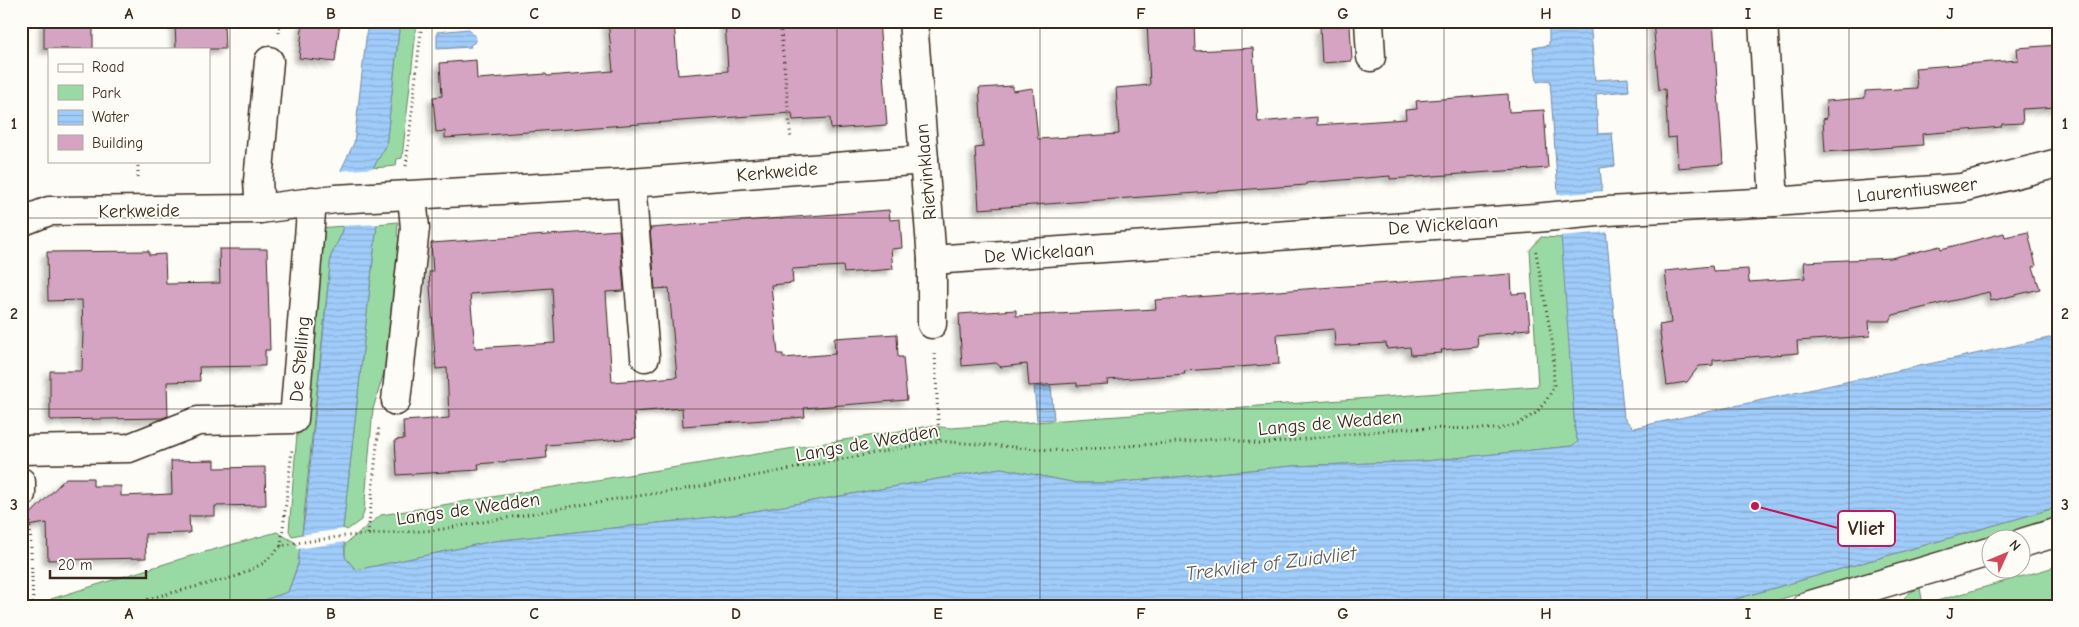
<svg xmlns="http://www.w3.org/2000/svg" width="2079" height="627" font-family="'Comic Neue',sans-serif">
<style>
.green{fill:#99daa4;stroke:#6a8261}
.water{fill:url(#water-rules);stroke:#778ba2}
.pier{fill:#fdfcf7}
.building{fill:#d4a4c2;stroke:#3b2a1e;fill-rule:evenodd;filter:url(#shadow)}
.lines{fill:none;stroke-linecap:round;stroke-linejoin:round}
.minor-casing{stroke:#3b2a1e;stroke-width:31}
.path{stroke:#3b2a1e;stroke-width:3;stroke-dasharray:1 4;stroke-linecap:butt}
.minor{stroke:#fdfcf7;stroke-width:28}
.grid{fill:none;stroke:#3b2a1e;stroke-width:1;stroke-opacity:0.55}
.labels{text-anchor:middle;stroke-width:4;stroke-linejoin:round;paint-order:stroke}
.street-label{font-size:19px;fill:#3b2a1e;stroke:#fdfcf7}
.water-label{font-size:20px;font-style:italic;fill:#595b60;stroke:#fdfcf7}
.leader{fill:none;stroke:#c2185b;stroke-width:2}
.callout-dot{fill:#c2185b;stroke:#fdfcf7;stroke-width:2}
.callout{fill:#fdfcf7;stroke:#c2185b;stroke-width:2}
.callout-label{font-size:20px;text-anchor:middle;font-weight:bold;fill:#3b2a1e}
.neatline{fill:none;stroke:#3b2a1e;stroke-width:2}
.grid-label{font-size:16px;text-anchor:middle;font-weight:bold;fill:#3b2a1e}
</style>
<defs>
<pattern id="water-rules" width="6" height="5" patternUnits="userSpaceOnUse" patternTransform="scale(1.25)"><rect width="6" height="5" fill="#9fccfa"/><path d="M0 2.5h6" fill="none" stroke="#8aafd6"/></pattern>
<filter id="shadow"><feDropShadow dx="-4.5" dy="4.5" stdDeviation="2.5" flood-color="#0004"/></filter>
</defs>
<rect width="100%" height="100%" fill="#fdfcf7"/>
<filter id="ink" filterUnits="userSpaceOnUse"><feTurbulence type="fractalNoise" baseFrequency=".02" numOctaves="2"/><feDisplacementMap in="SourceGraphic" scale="10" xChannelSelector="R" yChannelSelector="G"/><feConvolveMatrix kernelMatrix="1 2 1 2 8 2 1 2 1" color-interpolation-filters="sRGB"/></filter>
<g filter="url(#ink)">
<g class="green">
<path d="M400,21h17l-15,137 -5,1 -1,7 -23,2 13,-22z"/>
<path d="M398,222l-1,14 3,1 -15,132 -12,40 -9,103 -3,8 -14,10 -4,-2 34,-304z"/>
<path d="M343,226v5l-12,25 -29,278 -10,2 -3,-5 8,-97 4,-1 15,-198 3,-7z"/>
<path d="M1541,237l22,1 12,193 3,11 -6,4 -146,15 -133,5 -180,17h-37l-75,-15 -269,47 -238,26 -138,29 -11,-13v-13l36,-29 549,-89 21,2 587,-42 -8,-136z"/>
<path d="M2058,507v12l-301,87h-46z"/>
<path d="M277,532l19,11 4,6 -2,11 1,1 -11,31 -41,14h-225l29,-4v-3l136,-42z"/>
<path d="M2058,566v40h-156c0,-11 10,-15 18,-18l3,17z"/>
</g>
<g class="water">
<path d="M368,21h32l-14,125 -13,22 4,56 -34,304 2,29 11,13 138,-29 238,-26 269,-47 75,15h37l180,-17 133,-5 146,-15 6,-4 -3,-11 -25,-351 -13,2 -4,-34 16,-3v-24h41l5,59 33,-2 1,13 -33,3 2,40 14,-1 3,33 -15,2 24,250 9,10 425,-92v171l-347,99h-1464l41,-14 11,-30 -1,-1 8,-54 25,-251 12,-25 -2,-61 13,-27z"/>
<path d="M469,29l7,9 -1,4 -5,3 1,2 -34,2v-17z"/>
<path d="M1051,386l3,33 -17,1 -3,-33z"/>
</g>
<g class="pier">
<path d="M376,168l4,56 -39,2 -3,-55z"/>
<path d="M1605,191l4,41 -49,4 -4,-41z"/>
<path d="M344,529l1,13 -48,7 2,-14z"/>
</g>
<g class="building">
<rect x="44" y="21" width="49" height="28"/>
<path d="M175,21h49l1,28h-49z"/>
<path d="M303,21h37l-5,41 -36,-4z"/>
<path d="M608,21h66l4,54 50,-4 -3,-50h154l8,104 -56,4 -1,-11 -37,2 -1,-7 -347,25v-7l-9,1 -3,-35 9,-1 -2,-33 36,-3 1,19 69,-5 1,2 66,-5z"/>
<path d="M1147,21h47l1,30 58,-3 5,74 59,-5v8l89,-6 -1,-9 12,-1 -1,-8 92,-7 1,18 35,-2 4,58 -158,11v-3l-84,7v2l-327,24 -4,-61 8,-1 -4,-59 34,-2v5l20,-3 5,51 81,-5 -3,-46 34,-3z"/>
<path d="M1653,21h60l10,143 -45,4 -2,-31 -8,1 -3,-49 -6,1z"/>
<path d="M1350,25l2,36 -30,2 -2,-36z"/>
<path d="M2058,45v62l-36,2 1,14 -21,1 -1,3 -79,7 1,11 -98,7 -2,-33 4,-1 -1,-17 39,-3v-7l52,-3 -2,-20 103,-8 -1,-12z"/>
<path d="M889,210l1,10 10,-1 2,29 -11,1 2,20 -49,4 -1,-7 -51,3 1,14 -22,2 7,69h5v4l52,-4 -1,-16 63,-4 1,23h5l4,43 -103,8 1,9 -122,9 -1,-18 -48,4 2,26 -90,7 1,13 -69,6 1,6 -82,5 -2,-35 9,-1 -1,-18 46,-3 -2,-50 -11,1 -7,-97h4l-2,-29 188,-13 5,61 -18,1 6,90 65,-5 -8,-89 -14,1 -5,-61zM552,288l3,55 -80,5 -5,-54z"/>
<path d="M2028,232l8,34 -3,1 7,22 -49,12 -2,-9 -96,23 -3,6h-21l1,15 -73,5 1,12 -85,7v5l-14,1 -12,16 -20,3 -8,-60 12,-2 -6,-52 47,-5 1,5 35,-2 1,13 56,-4 -1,-16 87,-4 49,-12 1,3 63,-16 1,4z"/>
<path d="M219,249h48l3,101h-5v16l-66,1 1,14 -33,1 1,34 -6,2 -112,2v-49h32l1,-41 -1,-30 -34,1 -1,-49 102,-1v4l16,-1 1,30 54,-1z"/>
<path d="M1511,274l1,20 15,-1 3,36 -15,1v2l-38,3 1,12 -37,3 1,3 -31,2 -1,-8 -23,2 -1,-6 -51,3 -1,-17 -57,5 2,30 -95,7 1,3 -78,6 1,4 -31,2v-3l-48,3 -2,-22 -26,3 -5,-4 -34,3 -3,-52 57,-4v6l140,-7 -1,-9z"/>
<path d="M215,460v8l50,-1 1,38 -51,1v10h-26l1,17 -45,1 1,24 -98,2 -1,-37 -26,4v-3l45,-46h27v8h28v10l51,-2 -1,-33z"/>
</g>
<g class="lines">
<g class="minor-casing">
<g id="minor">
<path d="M913,21l19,239v64"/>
<path d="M1369,21l2,36"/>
<path d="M1763,21l11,181"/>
<path d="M631,183l14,174"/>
<path d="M260,209l-2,-28 11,-120"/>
<path d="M21,222l28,-11 211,-2 75,-10 296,-16 293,-23"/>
<path d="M932,260l603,-42 73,-7 166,-9 187,-14 97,-25"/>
<path d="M396,401l19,-173 -3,-32"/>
<path d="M21,450l108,-2 69,-27 96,-2 18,-218"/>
<path d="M21,482v12"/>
<path d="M2022,543l36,-11"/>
<path d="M1807,606l185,-55"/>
</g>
</g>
<g class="path">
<path d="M780,21l11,119"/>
<path d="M279,33l1,-12"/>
<path d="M138,161v20"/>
<path d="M406,166l16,-145"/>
<path d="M935,354l4,87"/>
<path d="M30,522l3,84"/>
<path d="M368,534l11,-109"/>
<path d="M281,546l11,-96"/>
<path d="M134,606l17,-8 87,-22 26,-13 17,-17 15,-3 49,-7 92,-6 172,-30 71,-10 259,-49 125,10 166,-13 29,6 148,-16 92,1 19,-5 18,-11 10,-12 8,-14 -1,-41 -18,-99"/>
</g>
<use href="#minor" class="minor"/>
</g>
</g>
<path class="grid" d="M230,21v585M432,21v585M635,21v585M837,21v585M1040,21v585M1242,21v585M1444,21v585M1647,21v585M1849,21v585M21,218h2037M21,409h2037"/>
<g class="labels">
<g class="street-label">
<text transform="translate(777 171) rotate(-5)" y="7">Kerkweide</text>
<text transform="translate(925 172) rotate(-95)" y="7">Rietvinklaan</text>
<text transform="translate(1917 189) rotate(-6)" y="7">Laurentiusweer</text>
<text transform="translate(139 210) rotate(-1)" y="7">Kerkweide</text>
<text transform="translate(1443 224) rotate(-4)" y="7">De Wickelaan</text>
<text transform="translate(1039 252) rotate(-4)" y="7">De Wickelaan</text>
<text transform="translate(299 359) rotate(-85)" y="7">De Stelling</text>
<text transform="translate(1330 422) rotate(-5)" y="7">Langs de Wedden</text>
<text transform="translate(867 442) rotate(-10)" y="7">Langs de Wedden</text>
<text transform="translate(468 508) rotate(-8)" y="7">Langs de Wedden</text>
</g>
<g class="water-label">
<text transform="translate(1271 563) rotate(-7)" y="7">Trekvliet of Zuidvliet</text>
</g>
</g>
<path class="leader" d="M1755 506L1838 528"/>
<circle class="callout-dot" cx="1755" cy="506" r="5"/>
<rect class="callout" x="1838" y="511" width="57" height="35" rx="5"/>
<g class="callout-label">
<text x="1866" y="535">Vliet</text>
</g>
<rect width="2079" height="627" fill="none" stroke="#fdfcf7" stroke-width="55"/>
<rect x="48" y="48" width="162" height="115" fill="#fdfcf7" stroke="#afa8a0"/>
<rect x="58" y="64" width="25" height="8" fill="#fdfcf7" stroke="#afa8a0"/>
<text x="92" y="72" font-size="15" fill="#3b2a1e">Road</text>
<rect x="58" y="85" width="25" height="15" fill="#99daa4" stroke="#afa8a0"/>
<text x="92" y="98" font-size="15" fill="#3b2a1e">Park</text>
<rect x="58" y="110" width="25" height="15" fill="url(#water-rules)" stroke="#afa8a0"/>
<text x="92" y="122" font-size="15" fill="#3b2a1e">Water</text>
<rect x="58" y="135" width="25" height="15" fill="#d4a4c2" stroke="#afa8a0"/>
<text x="92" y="148" font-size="15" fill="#3b2a1e">Building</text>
<g transform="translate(2006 554) rotate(46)"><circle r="24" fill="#fdfcf7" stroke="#afa8a0"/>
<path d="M0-4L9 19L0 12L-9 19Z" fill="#d1495b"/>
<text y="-8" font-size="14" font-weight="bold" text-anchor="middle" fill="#3b2a1e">N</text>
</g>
<path d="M50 570v8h96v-8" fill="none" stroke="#3b2a1e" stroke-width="2.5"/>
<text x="58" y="570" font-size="15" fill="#3b2a1e" stroke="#fdfcf7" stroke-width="4" paint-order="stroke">20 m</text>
<rect x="28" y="28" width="2024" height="572" class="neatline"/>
<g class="grid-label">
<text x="129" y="19">A</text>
<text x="331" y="19">B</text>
<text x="534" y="19">C</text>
<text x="736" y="19">D</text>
<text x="938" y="19">E</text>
<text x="1141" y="19">F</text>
<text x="1343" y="19">G</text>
<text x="1546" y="19">H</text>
<text x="1748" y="19">I</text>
<text x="1950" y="19">J</text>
<text x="14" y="129">1</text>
<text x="2065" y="129">1</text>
<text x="14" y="319">2</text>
<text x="2065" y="319">2</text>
<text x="14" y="510">3</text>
<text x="2065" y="510">3</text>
<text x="129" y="619">A</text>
<text x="331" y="619">B</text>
<text x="534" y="619">C</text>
<text x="736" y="619">D</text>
<text x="938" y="619">E</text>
<text x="1141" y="619">F</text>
<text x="1343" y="619">G</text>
<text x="1546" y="619">H</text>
<text x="1748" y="619">I</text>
<text x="1950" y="619">J</text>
</g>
</svg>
